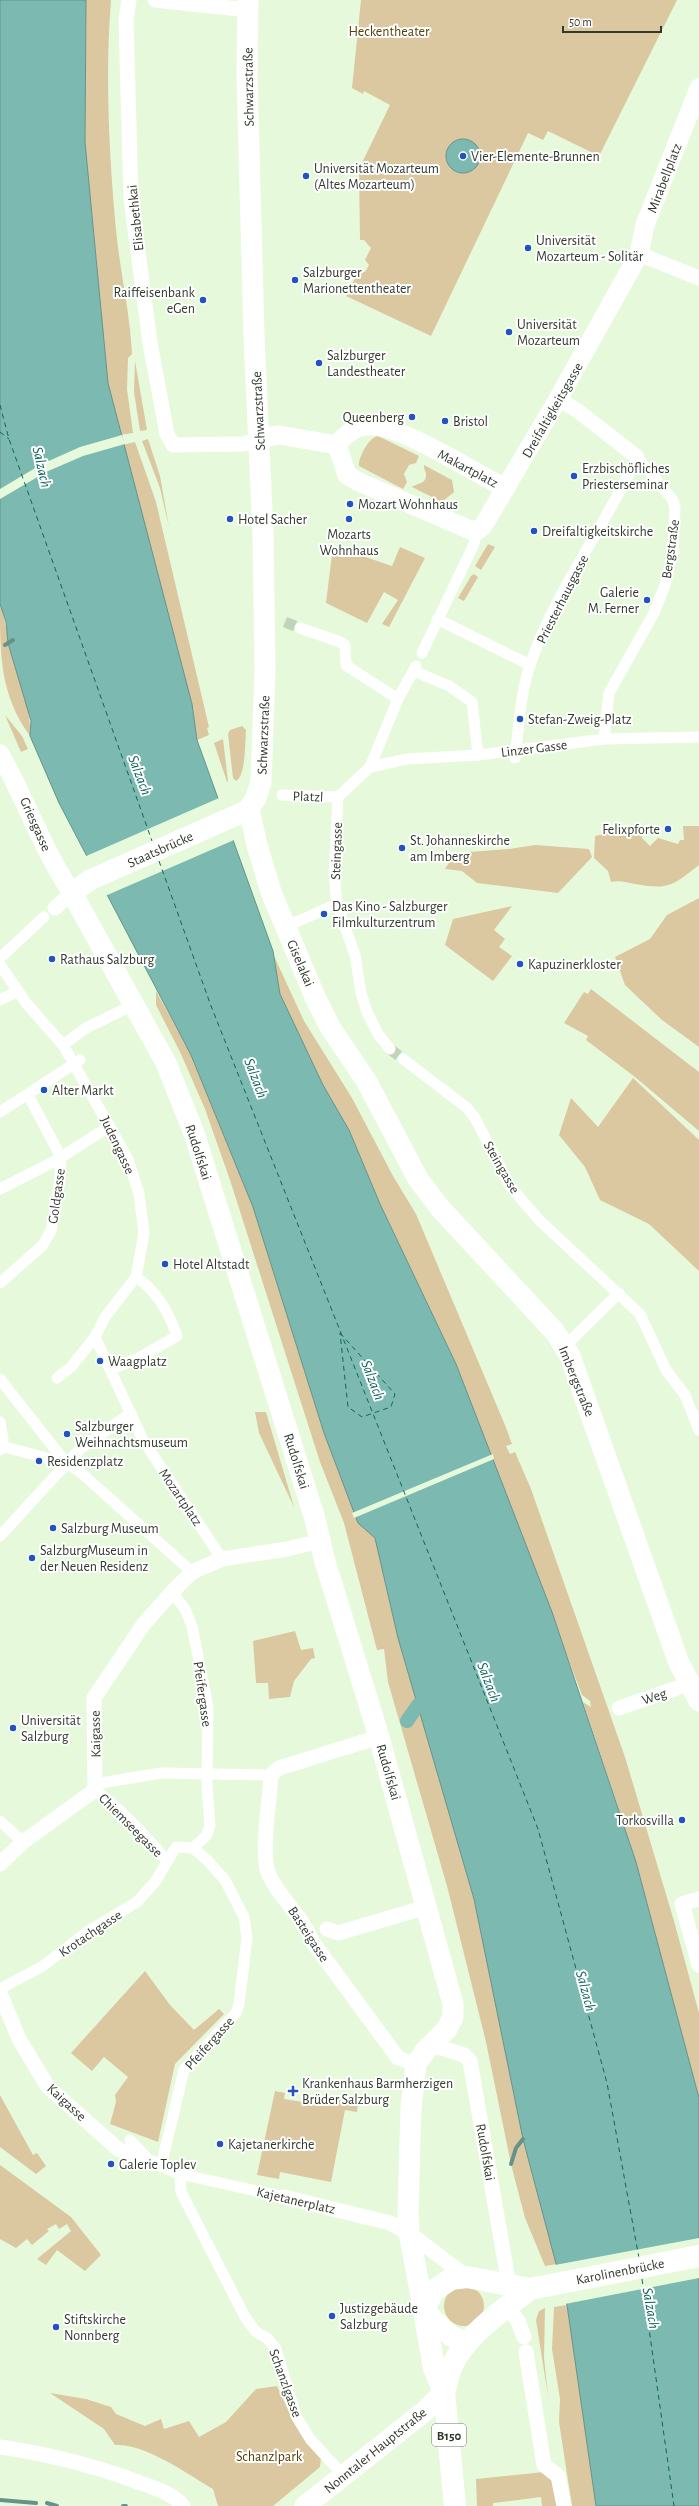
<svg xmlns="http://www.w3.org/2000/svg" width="699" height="2506" font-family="'Alegreya Sans',sans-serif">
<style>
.green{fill:#dbc7a0}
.water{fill:#7bb9b1;stroke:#65938a}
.pier{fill:#e6fadb}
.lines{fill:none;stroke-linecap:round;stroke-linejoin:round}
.stream{stroke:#65938a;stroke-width:4}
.canal{stroke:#7bb9b1;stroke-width:14}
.ferry{stroke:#0f655d;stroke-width:1;stroke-dasharray:5 4;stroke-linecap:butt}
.pedestrian-tunnel{stroke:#c2d4b8;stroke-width:11;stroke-dasharray:11 5.5;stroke-linecap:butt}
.pedestrian{stroke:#fff;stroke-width:11}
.minor{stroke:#fff;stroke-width:15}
.tertiary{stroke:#fff;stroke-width:19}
.secondary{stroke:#fff;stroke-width:21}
.primary{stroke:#fff;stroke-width:22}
.poi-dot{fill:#2353c1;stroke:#fff;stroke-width:1.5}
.labels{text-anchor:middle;stroke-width:4;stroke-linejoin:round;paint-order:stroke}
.shield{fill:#fff;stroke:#70756d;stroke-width:1}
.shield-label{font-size:13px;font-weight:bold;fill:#323a2e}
.park-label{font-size:14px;fill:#563e04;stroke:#fff}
.street-label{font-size:14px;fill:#323a2e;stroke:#fff}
.poi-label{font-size:14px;fill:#323a2e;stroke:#fff;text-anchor:start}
.water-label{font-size:15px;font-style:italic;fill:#0f655d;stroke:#fff}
</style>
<rect width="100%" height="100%" fill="#e6fadb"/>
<g class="green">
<path d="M86,0h25c-6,76 -2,154 5,230 4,41 14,83 16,124l-4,4 -1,31 6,44 -13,2 -12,-52 -23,-241z"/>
<path d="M361,0h316l-78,156 -51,-25 -5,9 -15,-7 -97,203 -85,-40 12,-24h7l4,-7 -4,-5 6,-12 -7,-8h-4l-1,-71 31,-64 -26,-14 -1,3 -11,-6z"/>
<path d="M135,361l12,69 -7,1 -6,-39z"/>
<path d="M378,436l41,20 -3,7 -7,2 -5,9 3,8 -4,7 -44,-23c-1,-8 10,-29 19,-30z"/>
<path d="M148,439l12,37 9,51 -9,-39 -18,-47z"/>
<path d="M135,442l21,60 53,225 -2,1 2,7 -12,5 -5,-36 -69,-259z"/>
<path d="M424,465l28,15 2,12 -12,10 -30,-15c5,-4 15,-3 14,-13 0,-3 -3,-6 -2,-9z"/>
<path d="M488,544l7,3 -14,23 -6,-4z"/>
<path d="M333,546l59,20 8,-19 25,11 -36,69 -7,-3 16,-24 -14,-8 -17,31 -41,-20z"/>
<path d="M474,574l4,3 -14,24 -6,-3 13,-22z"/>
<path d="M0,604c5,14 6,26 9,40 6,31 23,60 21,92 -30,-42 -30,-80 -30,-132z"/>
<path d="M5,715l17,21 6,13 -7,3z"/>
<path d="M242,726l4,4c-1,11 0,46 -10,51l-3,-3 -5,-44 2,-4z"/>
<path d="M223,739l5,42 -1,1 -13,-39z"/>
<path d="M641,826l1,12 8,8 8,-8 20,6 2,-4h4l-1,-14h16v39c-27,21 -30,25 -64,19 -9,-2 -16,-4 -24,-2l-3,-11 -14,-13 1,-22z"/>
<path d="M535,845l54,4 3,8 -34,36 -81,-10 -15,-12 -17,-2 10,-16 54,-4z"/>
<path d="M699,898v149l-37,-27 -37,-35 -10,-28 35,-18 17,-24z"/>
<path d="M512,906l-18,24 11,9 -6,8 13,9 -19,25 -48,-36 8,-26z"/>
<path d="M274,956l30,65 48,77 41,78 23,38 89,211 7,19 -6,2 4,8 5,-2 16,37 94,268 49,164 25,92v85l-63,-236 -53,-160 8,5 -1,-6 -8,-6 -126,-331 -76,-160 -31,-74 -26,-45 -43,-91z"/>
<path d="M591,989l108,83v59l-64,-54 -49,-37 2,-4 -24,-13 20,-31 4,2z"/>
<path d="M156,991l35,64 62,152 71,226 34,89 17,16 23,100 76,261 49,240 34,125 -12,2 -20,-48 -14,-54 -25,-122 -39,-156 -59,-204 -4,-33 -7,1 -33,-127 -24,-61 -90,-282 -25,-71 -24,-55 -25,-49z"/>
<path d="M633,1078l66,62v131l-50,-47 -49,-24 -15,-33 -26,-32 12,-37 27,29z"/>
<path d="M255,1412h11l28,95 -35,-74z"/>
<path d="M295,1631l6,19 12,-2 2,10 -4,1 -17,22 -4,16 -21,2 -1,-16h-12l-3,-42z"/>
<path d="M145,1971l25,34 24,25 25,-21 5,5 -49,50 -17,78 -48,-18 6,-22 -1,-7 13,-18 -24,-20 -12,14 -21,-18z"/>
<path d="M275,2091l10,2 -1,6 37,6 2,-9 35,6 -1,10 -12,-2 -14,72 -51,-10 -1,7 -22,-4z"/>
<path d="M0,2095l33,60 4,-2 9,13 -10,8 -36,-27z"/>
<path d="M0,2165l71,52 30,38 -16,16 -28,-21 -11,15 -9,-6 34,-28 -4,-7 -8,5 -3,-5 -9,5 2,2 -17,14 -5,-6 -11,9 -16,-9z"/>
<circle cx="464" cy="2306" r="20"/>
<path d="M567,2305l29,201h-24l-13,-84 1,-23 -8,-50 2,-42z"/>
<path d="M545,2308l-1,50 4,38 -12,-76 3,-9z"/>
<path d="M277,2386l12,26 32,45 -1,10 -47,39h-55l-5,-17c-25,-15 -69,-46 -98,-44l-11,-16 -54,-36 36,6 25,8 5,7 29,12 16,-7 3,10 25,-8 10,16 27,-15 30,-33z"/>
<path d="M553,2471l6,35h-17l-1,-9 -48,6v3h-16l-1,-27z"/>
</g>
<g class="water">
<path d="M0,0h86l-1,142 23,241 84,321 5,36 76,211 7,43 43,91 26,45 31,74 76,160 96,248 84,250 63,236v408h-103l-29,-201 -44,-166 -49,-240 -76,-261 -23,-100 -17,-15 -34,-90 -71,-226 -62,-152 -132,-252 -29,-67 1,-15 -23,-78 -2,-21 -6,-18z"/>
<circle cx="463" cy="156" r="17"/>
</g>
<g class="pier">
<path d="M122,435l3,9 -42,12 -37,16 -46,27v-10l42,-25 38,-17z"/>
<path d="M219,798l15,42 -129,56 -21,-39z"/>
<path d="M493,1454l1,5 -140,59 -2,-5z"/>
<path d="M699,2238v40l-134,26 -10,-39z"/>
</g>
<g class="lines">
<g class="stream">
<path d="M5,645l8,-5"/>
<path d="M511,2164l5,-16 7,-9"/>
<path d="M0,2500l36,3"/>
<path d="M47,2503l10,3"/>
<path d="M123,2506h3"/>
</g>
<path class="canal" d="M407,1721l11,-16"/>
<g class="ferry">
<path d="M0,405l9,34 143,402"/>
<path d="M0,432l9,7"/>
<path d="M159,861l52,145 327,823 69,254 32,175"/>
<path d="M340,1333l55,61 -4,13 -29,10 -14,-10z"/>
<path d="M642,2279l32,227"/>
</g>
<g class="pedestrian-tunnel">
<path d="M285,622l15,6"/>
<path d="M390,1049l13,10"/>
</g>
<g class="pedestrian">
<path d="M437,619l93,46"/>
<path d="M300,628l40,14 5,3 1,20 4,3 48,31"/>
<path d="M422,653l52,-109 2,-13"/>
<path d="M414,671l35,15 23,16 6,53"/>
<path d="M515,758c4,-32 5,-63 15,-93 25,-74 75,-138 107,-208l36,43 2,8 -2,44 -8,33 -11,28 -45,80 -5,46"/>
<path d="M370,767l37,-8 71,-4 126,-16 95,-2"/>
<path d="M282,795l56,2 32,-30 28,-68 18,-33"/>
<path d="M338,797l-4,78 3,29 18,51 6,38 6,19 11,22 12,15"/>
<path d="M285,927l52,-23"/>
<path d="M0,958l44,-41"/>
<path d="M0,965l27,39 36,41 65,114 11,35 5,39 -8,44 -31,40 -10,20 48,103 79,119"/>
<path d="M0,1000l18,-9"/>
<path d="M63,1045l23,-17 39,-19"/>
<path d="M403,1059l63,48 9,11 35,68 29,34 101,94 26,56 19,25 14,35"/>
<path d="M0,1112l80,-52"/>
<path d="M0,1189l55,-28 55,-35"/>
<path d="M0,1283l42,-37 9,-15 9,-52 1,-22 -33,-62"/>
<path d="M565,1346l54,-53"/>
<path d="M111,1369l26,-10 40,-23c-8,-23 -21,-46 -41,-59"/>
<path d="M57,1378l14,-11 24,-30"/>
<path d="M0,1379l66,84"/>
<path d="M0,1422l3,18 -3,10"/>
<path d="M1,1446l65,17 12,7 114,102"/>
<path d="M0,1536l80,-87 51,-36"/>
<path d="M172,1592l13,17 7,17 16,81 -1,78 3,40 -3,10 -14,13"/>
<path d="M95,1784l66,-11 110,2"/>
<path d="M95,1790c27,19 51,46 72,71"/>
<path d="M0,1821l23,21"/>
<path d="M0,1989l43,-23 44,-34 50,-30 18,-20 21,-35 17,1 13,11 19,21 19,37 3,21 -8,66 -3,9 -52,57 -23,96"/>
<path d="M130,2140l22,23 28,11 104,23"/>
<path d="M180,2174l1,18 64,125 11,15 11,6 9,11 20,67 14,23 33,36"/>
</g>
<g class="minor">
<path d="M129,0l-3,20 5,178 19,145 17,91 6,11 70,-1 17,-6"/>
<path d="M155,0l93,10"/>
<path d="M639,254l60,24"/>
<path d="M558,399l20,12 59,46"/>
<path d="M55,908l17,-15"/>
<path d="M619,1708l70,-24"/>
<path d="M379,1737l-100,31 -8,7c-1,24 -11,81 -2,100 11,24 33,40 43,66l86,117 18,6"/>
<path d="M0,1864l23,-22 72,-52 -1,-92 49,-73 29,-33 20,-20 30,-13 65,-10 34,-8"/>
<path d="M699,1899l-17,5 17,61"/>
<path d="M327,1929l11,4 89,-26"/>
<path d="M0,1993l19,46 29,48 70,62 34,14"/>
<path d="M432,2045l32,10 6,6 39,224"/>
<path d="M284,2197l106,26 19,10 58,44"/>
<path d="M507,2306l11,15 6,16"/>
<path d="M526,2352l18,113 14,11 6,30"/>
<path d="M0,2447c48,7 92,18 138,35 16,6 35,11 45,24"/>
</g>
<g class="tertiary">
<path d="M260,438l19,-3 58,10"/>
<path d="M337,445l10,30 12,7 109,47 8,2 7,-5 75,-127 81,-145 6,-29 54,-137"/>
<path d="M337,445c7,-10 18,-18 30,-19 33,-3 106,47 139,62"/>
<path d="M0,754c26,45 42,95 72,139"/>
</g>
<g class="secondary">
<path d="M248,0l-1,75 7,261 9,198 2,136 -4,112 -5,16 -8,12 -158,70 -18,13 94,170 28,70 121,386 9,39 55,179 74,267v13l-6,12 -22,22 -9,13 -5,44 -3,103 1,22 15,78 27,25 17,7"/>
<path d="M249,809l8,36 14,47 44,105 15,30 37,55 51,97 22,29 115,124 15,24 109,307 20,38"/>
<path d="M305,2506l120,-95 19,-19"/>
</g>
<g class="primary">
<path d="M444,2392c3,-8 4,-18 8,-26 13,-30 53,-58 78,-77"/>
<path d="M455,2506l-11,-114 -10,-24 -10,-57 9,-20 18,-12 16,-2 63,12 169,-33"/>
</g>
</g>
<g class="poi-dot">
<circle cx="463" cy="156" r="4"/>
<circle cx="306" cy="176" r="4"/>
<circle cx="528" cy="248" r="4"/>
<circle cx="295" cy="280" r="4"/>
<circle cx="203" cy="300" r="4"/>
<circle cx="509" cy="332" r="4"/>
<circle cx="319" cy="363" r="4"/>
<circle cx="412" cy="417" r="4"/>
<circle cx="445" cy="421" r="4"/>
<circle cx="574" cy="476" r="4"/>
<circle cx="350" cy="504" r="4"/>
<circle cx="230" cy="519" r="4"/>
<circle cx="349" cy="519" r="4"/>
<circle cx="534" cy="531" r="4"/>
<circle cx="647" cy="600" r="4"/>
<circle cx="520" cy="719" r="4"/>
<circle cx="668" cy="829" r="4"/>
<circle cx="402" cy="848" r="4"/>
<circle cx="324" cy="914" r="4"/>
<circle cx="52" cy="959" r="4"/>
<circle cx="520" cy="964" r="4"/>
<circle cx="44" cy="1090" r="4"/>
<circle cx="165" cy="1264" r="4"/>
<circle cx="100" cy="1361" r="4"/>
<circle cx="67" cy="1434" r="4"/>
<circle cx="39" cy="1461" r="4"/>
<circle cx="53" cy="1528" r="4"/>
<circle cx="32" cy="1558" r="4"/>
<circle cx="13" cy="1728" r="4"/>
<circle cx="682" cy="1820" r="4"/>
<path d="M291 2085h4v4h4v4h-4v4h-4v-4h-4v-4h4z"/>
<circle cx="220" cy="2144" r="4"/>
<circle cx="111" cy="2164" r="4"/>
<circle cx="332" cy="2316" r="4"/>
<circle cx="56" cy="2327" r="4"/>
</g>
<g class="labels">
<rect class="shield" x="432" y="2424" width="34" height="22" rx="3"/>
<g class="shield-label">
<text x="449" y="2440">B150</text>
</g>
<g class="park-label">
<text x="389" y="36">Heckentheater</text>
<text x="269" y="2461">Schanzlpark</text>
</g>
<g class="street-label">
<text transform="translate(248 87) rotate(-91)" y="5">Schwarzstraße</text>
<text transform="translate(664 178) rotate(-69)" y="5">Mirabellplatz</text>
<text transform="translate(135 218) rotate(-96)" y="5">Elisabethkai</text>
<text transform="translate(552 410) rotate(-60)" y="5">Dreifaltigkeitsgasse</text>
<text transform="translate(258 411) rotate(-93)" y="5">Schwarzstraße</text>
<text transform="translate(468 468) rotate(28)" y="5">Makartplatz</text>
<text transform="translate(670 549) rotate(-82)" y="5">Bergstraße</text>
<text transform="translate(562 599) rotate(-63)" y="5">Priesterhausgasse</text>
<text transform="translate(263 735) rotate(-88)" y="5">Schwarzstraße</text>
<text transform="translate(534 748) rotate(-7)" y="5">Linzer Gasse</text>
<text transform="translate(308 796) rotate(2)" y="5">Platzl</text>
<text transform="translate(36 824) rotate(66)" y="5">Griesgasse</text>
<text transform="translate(160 849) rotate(-24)" y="5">Staatsbrücke</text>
<text transform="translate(336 851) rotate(-88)" y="5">Steingasse</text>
<text transform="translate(301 963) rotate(67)" y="5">Giselakai</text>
<text transform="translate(118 1145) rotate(65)" y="5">Judengasse</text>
<text transform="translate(199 1152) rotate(72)" y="5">Rudolfskai</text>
<text transform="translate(502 1167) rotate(60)" y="5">Steingasse</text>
<text transform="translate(56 1196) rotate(-82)" y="5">Goldgasse</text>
<text transform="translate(577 1381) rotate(68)" y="5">Imbergstraße</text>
<text transform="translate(297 1461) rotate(73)" y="5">Rudolfskai</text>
<text transform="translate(181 1497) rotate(56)" y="5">Mozartplatz</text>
<text transform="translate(203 1694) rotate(82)" y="5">Pfeifergasse</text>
<text transform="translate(654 1696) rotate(-19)" y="5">Weg</text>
<text transform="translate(95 1734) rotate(-91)" y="5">Kaigasse</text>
<text transform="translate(389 1772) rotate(74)" y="5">Rudolfskai</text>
<text transform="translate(131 1825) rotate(45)" y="5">Chiemseegasse</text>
<text transform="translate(90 1933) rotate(-34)" y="5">Krotachgasse</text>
<text transform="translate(309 1934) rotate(57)" y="5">Basteigasse</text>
<text transform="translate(209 2043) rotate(-48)" y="5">Pfeifergasse</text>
<text transform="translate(67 2102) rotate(43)" y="5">Kaigasse</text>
<text transform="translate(486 2152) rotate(80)" y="5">Rudolfskai</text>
<text transform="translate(296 2200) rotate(13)" y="5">Kajetanerplatz</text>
<text transform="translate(620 2271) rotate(-11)" y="5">Karolinenbrücke</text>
<text transform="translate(286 2383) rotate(70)" y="5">Schanzlgasse</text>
<text transform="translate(375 2450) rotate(-39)" y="5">Nonntaler Hauptstraße</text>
</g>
<g class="poi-label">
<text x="471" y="161">Vier-Elemente-Brunnen</text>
<text x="314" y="173">Universität Mozarteum<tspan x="314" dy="16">(Altes Mozarteum)</tspan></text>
<text x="536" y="245">Universität<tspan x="536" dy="16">Mozarteum - Solitär</tspan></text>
<text x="303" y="277">Salzburger<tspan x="303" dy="16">Marionettentheater</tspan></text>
<text x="195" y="297" text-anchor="end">Raiffeisenbank<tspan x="195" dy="16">eGen</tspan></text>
<text x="517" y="329">Universität<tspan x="517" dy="16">Mozarteum</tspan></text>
<text x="327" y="360">Salzburger<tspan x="327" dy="16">Landestheater</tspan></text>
<text x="404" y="422" text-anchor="end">Queenberg</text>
<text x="453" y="426">Bristol</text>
<text x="582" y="473">Erzbischöfliches<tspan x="582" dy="16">Priesterseminar</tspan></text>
<text x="358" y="509">Mozart Wohnhaus</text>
<text x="238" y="524">Hotel Sacher</text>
<text x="542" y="536">Dreifaltigkeitskirche</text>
<text x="349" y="539" text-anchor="middle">Mozarts<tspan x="349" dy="16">Wohnhaus</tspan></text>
<text x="639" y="597" text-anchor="end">Galerie<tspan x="639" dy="16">M. Ferner</tspan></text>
<text x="528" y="724">Stefan-Zweig-Platz</text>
<text x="660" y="834" text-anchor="end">Felixpforte</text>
<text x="410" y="845">St. Johanneskirche<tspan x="410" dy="16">am Imberg</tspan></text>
<text x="332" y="911">Das Kino - Salzburger<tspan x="332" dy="16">Filmkulturzentrum</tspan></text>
<text x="60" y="964">Rathaus Salzburg</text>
<text x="528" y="969">Kapuzinerkloster</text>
<text x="52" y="1095">Alter Markt</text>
<text x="173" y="1269">Hotel Altstadt</text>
<text x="108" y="1366">Waagplatz</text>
<text x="75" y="1431">Salzburger<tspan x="75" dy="16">Weihnachtsmuseum</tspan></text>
<text x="47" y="1466">Residenzplatz</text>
<text x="61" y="1533">Salzburg Museum</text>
<text x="40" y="1555">SalzburgMuseum in<tspan x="40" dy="16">der Neuen Residenz</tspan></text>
<text x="21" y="1725">Universität<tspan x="21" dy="16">Salzburg</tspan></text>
<text x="674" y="1825" text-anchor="end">Torkosvilla</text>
<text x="302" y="2088">Krankenhaus Barmherzigen<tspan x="302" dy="16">Brüder Salzburg</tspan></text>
<text x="228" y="2149">Kajetanerkirche</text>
<text x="119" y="2169">Galerie Toplev</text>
<text x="340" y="2313">Justizgebäude<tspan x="340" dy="16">Salzburg</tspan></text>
<text x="64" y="2324">Stiftskirche<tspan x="64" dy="16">Nonnberg</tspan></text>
</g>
<g class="water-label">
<text transform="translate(42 467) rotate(77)" y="5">Salzach</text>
<text transform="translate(140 775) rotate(69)" y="5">Salzach</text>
<text transform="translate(256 1078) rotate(69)" y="5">Salzach</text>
<text transform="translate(373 1380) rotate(69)" y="5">Salzach</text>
<text transform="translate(489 1682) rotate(69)" y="5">Salzach</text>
<text transform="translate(586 1991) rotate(75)" y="5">Salzach</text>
<text transform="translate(651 2308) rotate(80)" y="5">Salzach</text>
</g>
</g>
<path d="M563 26v6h98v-6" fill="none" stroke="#323a2e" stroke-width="2"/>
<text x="569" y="26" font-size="12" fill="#323a2e" stroke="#ffffff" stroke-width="3" paint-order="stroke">50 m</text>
</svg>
